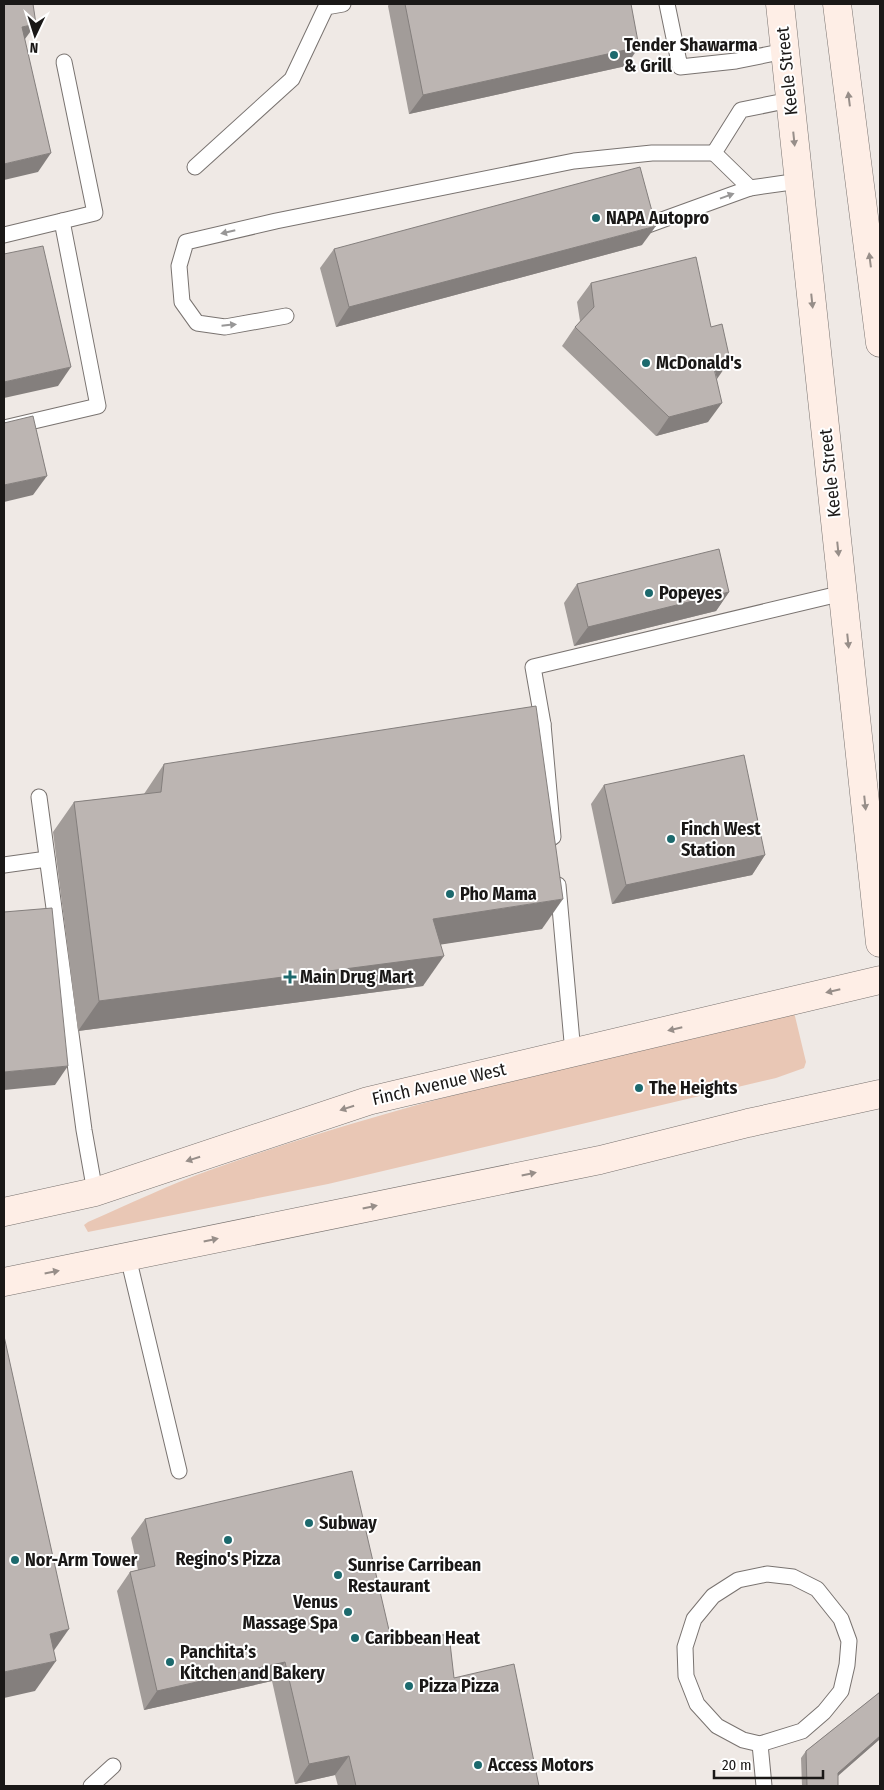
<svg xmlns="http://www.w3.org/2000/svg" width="884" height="1790" font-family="'Fira Sans Condensed',sans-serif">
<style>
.green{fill:#e9c7b5}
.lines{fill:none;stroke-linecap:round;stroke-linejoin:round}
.service-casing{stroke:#797370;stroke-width:17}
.secondary-casing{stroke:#797370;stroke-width:29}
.service{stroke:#fff;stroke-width:15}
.secondary{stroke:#feeee6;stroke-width:28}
.wall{fill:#a29c99}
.shaded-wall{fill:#847f7d}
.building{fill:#bcb5b2;stroke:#847f7d}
.oneway{fill:#978e89}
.oneway2{fill:#989797}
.poi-dot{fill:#1c696d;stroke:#fff;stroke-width:2}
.labels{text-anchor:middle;stroke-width:4;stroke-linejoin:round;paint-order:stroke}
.poi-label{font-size:18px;font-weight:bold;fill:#1a1817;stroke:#fff;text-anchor:start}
.street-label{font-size:18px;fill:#1a1817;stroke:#fff}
</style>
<rect width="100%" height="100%" fill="#efe9e5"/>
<path class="green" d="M794,1012l12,50 -2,6 -28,10 -448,106 -240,48 -4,-7 4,-3c41,-18 83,-38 125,-53 189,-68 386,-110 581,-157z"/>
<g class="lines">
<g class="service-casing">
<g id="service">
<path d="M667,4l13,63 56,-6 49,-10"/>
<path d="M790,100l-49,10 -27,43 36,35 49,-7"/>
<path d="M195,167l97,-88 34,-72 17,-3"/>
<path d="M62,221l33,-8 -31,-151"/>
<path d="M648,225l102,-37"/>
<path d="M4,235l58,-14 36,185 -94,22"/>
<path d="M286,316l-61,11 -28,-4 -15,-21 -3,-36 7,-24 90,-21 298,-60 78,-8h62"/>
<path d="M543,724l10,113"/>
<path d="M519,728l24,-4 -10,-57 310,-74"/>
<path d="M39,797l45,333 11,62"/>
<path d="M4,865l43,-6"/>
<path d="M558,885l15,168"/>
<path d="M128,1257l51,214"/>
<path d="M767,1574l26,3 24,12 24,30 8,22 -2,24 -6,26 -17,21 -22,19 -42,13 -17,-4 -26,-14 -20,-22 -11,-28 -1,-29 9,-28 19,-23 25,-16z"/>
<path d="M760,1744l4,42"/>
<path d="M91,1786l22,-20"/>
</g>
</g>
<g class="secondary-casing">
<g id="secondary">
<path d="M780,4l100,939"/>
<path d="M837,4l43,339"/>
<path d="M4,1212l91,-20 273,-91 512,-121"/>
<path d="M4,1282l596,-122 148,-37 132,-29"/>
</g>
</g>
<use href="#service" class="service"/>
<use href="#secondary" class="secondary"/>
</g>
<g class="wall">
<path d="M389,4h242l-5,62 -217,48 -21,-108z"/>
<path d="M642,245l-306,82 -16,-59 14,-19z"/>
<path d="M591,283l126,96 -9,43 -52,14 -94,-90 13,-19 5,-6 -3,-19z"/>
<path d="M577,584l152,8 -13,19 -142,35 -10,-43z"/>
<path d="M164,764l378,165 -101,15 -18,42 -345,45 -25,-199 21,-30 70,-8z"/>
<path d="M604,785l161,70 -13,20 -140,29 -21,-100z"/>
<path d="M145,1519l247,124 62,35 85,108h-201l-3,-11 -40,9 -23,-103 -128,29 -27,-119 13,-19 8,-2 -7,-32z"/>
<path d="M880,1692v47l-42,37v10h-36l-1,-28 5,-7z"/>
</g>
<g class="shaded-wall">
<path d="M36,24l-14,19v-16z"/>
<path d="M639,47l-13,19 -217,48 14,-19z"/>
<path d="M51,153l-13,19 -34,8v-16z"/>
<path d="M656,226l-14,19 -306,82 13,-20z"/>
<path d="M730,360l-13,19 -4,-15z"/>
<path d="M71,367l-13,19 -54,12v-16z"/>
<path d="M722,403l-14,19 -52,14 13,-19z"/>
<path d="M47,476l-14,19 -29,7v-17z"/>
<path d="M729,592l-13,19 -142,35 14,-19z"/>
<path d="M765,855l-13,20 -140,29 14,-19z"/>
<path d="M563,899l-21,30 -130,20 21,-30z"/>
<path d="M444,956l-21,30 -345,45 21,-30z"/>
<path d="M68,1066l-13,19 -51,5v-18z"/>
<path d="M69,1629l-21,30 2,-25z"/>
<path d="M56,1661l-21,30 -31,7v-26z"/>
<path d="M285,1662l-13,19 -128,29 13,-19z"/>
<path d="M880,1736v3l-47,41 5,-7z"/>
<path d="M349,1756l-14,19 -40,9 14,-20z"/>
</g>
<g class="building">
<path d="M4,4h29l3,20 -14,3 29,126 -47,11z"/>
<path d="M405,4h226l8,43 -216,48z"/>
<path d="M640,167l16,59 -307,81 -15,-58z"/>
<path d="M43,246l28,121 -67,15v-128z"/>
<path d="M696,257l15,70 11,-3 8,36 -17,4 9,39 -53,14 -94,-90 19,-20 -3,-24z"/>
<path d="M33,416l14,60 -43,9v-62z"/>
<path d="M719,549l10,43 -141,35 -11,-43z"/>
<path d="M536,706l27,193 -130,20 11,37 -345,45 -25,-199 87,-10 3,-28z"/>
<path d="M744,755l21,100 -139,30 -22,-100z"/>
<path d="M52,908l16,158 -64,6v-160z"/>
<path d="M4,1336l65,293 -19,5 6,27 -52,11z"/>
<path d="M352,1471l40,172 57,-9 5,44 60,-14 25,122h-183l-7,-30 -40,8 -24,-102 -128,29 -27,-119 25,-6 -10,-47z"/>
<path d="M880,1692v44l-42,37v13h-31l-1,-35z"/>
</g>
<defs><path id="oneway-solid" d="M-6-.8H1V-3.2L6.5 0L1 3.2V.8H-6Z" transform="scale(1.25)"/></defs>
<g class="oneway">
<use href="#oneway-solid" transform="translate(849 99) rotate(-97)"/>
<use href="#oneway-solid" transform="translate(794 139) rotate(84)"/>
<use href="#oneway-solid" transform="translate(870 260) rotate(-97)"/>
<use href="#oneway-solid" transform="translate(812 301) rotate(84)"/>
<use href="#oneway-solid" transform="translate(838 549) rotate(84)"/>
<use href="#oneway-solid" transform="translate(848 641) rotate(84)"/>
<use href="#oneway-solid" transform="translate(865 803) rotate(84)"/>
<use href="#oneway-solid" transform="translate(833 991) rotate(167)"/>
<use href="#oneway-solid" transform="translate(675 1029) rotate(167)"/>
<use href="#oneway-solid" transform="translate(347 1108) rotate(162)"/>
<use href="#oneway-solid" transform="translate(193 1159) rotate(162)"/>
<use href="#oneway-solid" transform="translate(529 1174) rotate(-12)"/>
<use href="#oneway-solid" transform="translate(370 1207) rotate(-12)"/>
<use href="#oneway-solid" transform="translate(211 1240) rotate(-12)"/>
<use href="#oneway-solid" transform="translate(52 1272) rotate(-11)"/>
</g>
<g class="oneway2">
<use href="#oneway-solid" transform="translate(727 196) rotate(-20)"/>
<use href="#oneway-solid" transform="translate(228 232) rotate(167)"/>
<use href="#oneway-solid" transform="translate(229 325) rotate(-6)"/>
</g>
<g class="poi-dot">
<circle cx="614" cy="55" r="5"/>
<circle cx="596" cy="218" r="5"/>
<circle cx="646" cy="363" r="5"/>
<circle cx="649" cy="593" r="5"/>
<circle cx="671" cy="839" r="5"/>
<circle cx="450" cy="894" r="5"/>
<path d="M287.5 969.5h5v5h5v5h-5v5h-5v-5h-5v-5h5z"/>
<circle cx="639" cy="1088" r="5"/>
<circle cx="309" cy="1523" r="5"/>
<circle cx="228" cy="1540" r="5"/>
<circle cx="15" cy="1560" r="5"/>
<circle cx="338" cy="1575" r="5"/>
<circle cx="348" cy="1612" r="5"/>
<circle cx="355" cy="1638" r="5"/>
<circle cx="170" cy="1662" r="5"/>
<circle cx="409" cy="1686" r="5"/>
<circle cx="478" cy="1765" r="5"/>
</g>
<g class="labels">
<g class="poi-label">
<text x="624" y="51">Tender Shawarma<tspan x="624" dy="21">&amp; Grill</tspan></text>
<text x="606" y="224">NAPA Autopro</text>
<text x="656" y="369">McDonald's</text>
<text x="659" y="599">Popeyes</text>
<text x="681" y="835">Finch West<tspan x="681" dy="21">Station</tspan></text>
<text x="460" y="900">Pho Mama</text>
<text x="300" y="983">Main Drug Mart</text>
<text x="649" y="1094">The Heights</text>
<text x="319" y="1529">Subway</text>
<text x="228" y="1565" text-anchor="middle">Regino's Pizza</text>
<text x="25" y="1566">Nor-Arm Tower</text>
<text x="348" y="1571">Sunrise Carribean<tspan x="348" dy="21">Restaurant</tspan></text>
<text x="338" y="1608" text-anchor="end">Venus<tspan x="338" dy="21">Massage Spa</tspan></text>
<text x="365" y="1644">Caribbean Heat</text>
<text x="180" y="1658">Panchita’s<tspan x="180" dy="21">Kitchen and Bakery</tspan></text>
<text x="419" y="1692">Pizza Pizza</text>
<text x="488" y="1771">Access Motors</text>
</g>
<g class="street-label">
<text transform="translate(787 71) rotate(-96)" y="6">Keele Street</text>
<text transform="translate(830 473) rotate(-96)" y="6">Keele Street</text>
<text transform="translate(439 1084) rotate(-13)" y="6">Finch Avenue West</text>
</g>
</g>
<rect width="884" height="1790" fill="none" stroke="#1a1817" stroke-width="10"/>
<g transform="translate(35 35) rotate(184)" stroke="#ffffff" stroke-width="4" paint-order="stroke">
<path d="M0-4L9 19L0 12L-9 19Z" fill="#1a1817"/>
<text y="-8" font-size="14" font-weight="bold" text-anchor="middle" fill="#1a1817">N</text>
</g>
<path d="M714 1770v8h109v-8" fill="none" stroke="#1a1817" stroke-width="2.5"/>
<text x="722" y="1770" font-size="15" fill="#1a1817" stroke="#ffffff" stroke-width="4" paint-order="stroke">20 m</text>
</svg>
